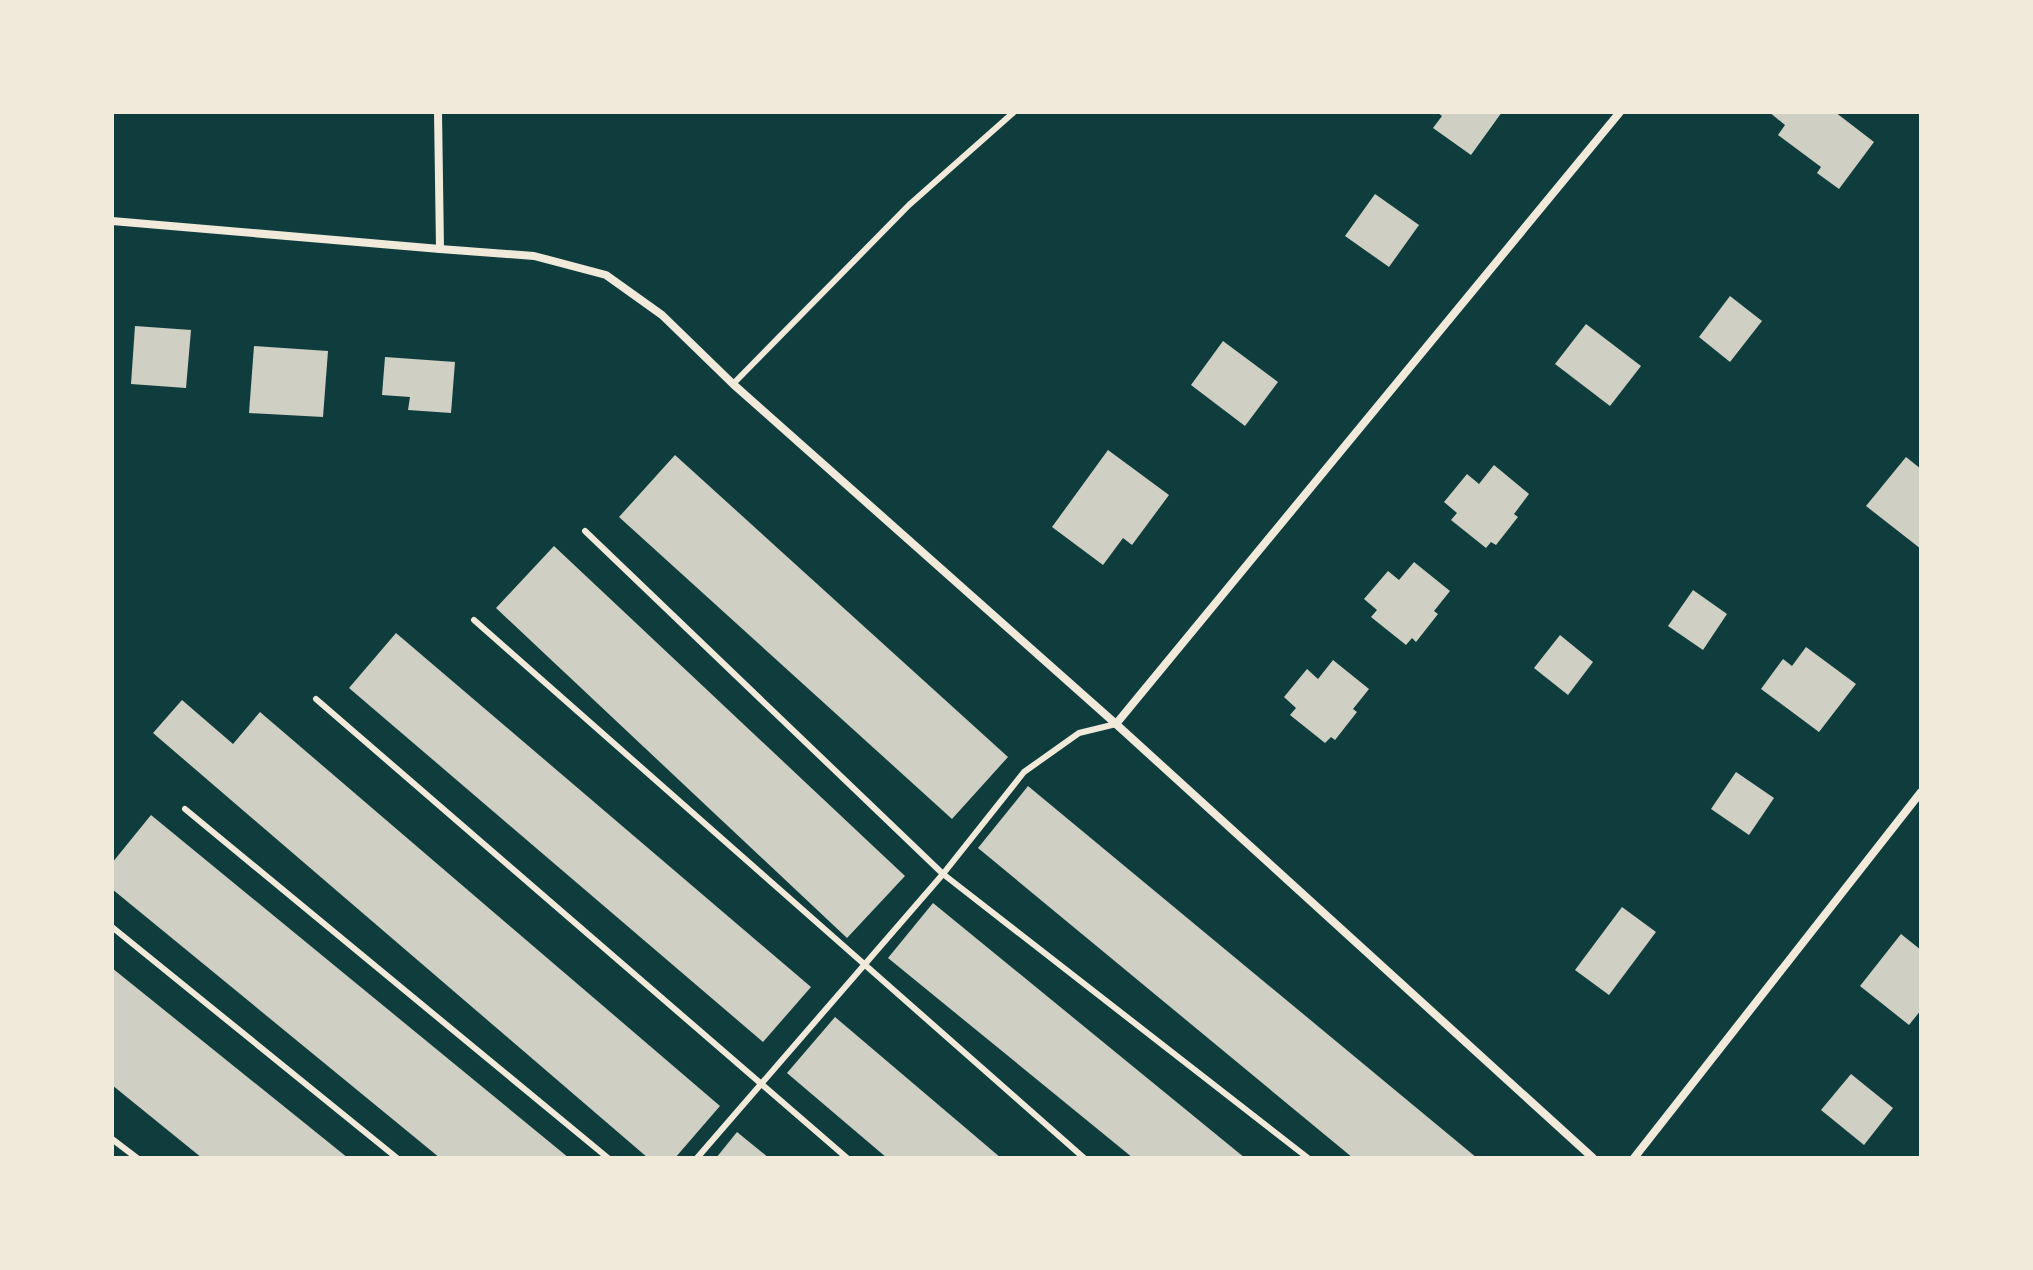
<svg xmlns="http://www.w3.org/2000/svg" width="2033" height="1270" font-family="Manrope,sans-serif">
<style>
.building{fill:#cfcfc3}
.lines{fill:none;stroke-linecap:round;stroke-linejoin:round}
.service{stroke:#f1e9da;stroke-width:6}
.minor{stroke:#f1e9da;stroke-width:8}
</style>
<rect width="100%" height="100%" fill="#0f3d3e"/>
<g class="building">
<path d="M1437,112h65l-31,43 -38,-27 9,-12z"/>
<path d="M1769,112h66l39,30 -35,47 -22,-16 4,-6 -43,-32 7,-10z"/>
<path d="M1375,194l44,31 -30,42 -44,-31z"/>
<path d="M1730,296l32,25 -32,41 -31,-25z"/>
<path d="M1586,324l55,42 -31,40 -55,-42z"/>
<path d="M135,326l56,4 -5,58 -55,-4z"/>
<path d="M1223,341l55,41 -33,44 -54,-41z"/>
<path d="M254,346l74,5 -5,66 -74,-4z"/>
<path d="M385,357l70,5 -4,51 -43,-3 2,-13 -28,-2z"/>
<path d="M1108,450l61,45 -37,50 -9,-7 -20,27 -51,-38z"/>
<path d="M675,455l333,302 -56,62 -333,-302z"/>
<path d="M1906,457l15,12v80l-55,-43z"/>
<path d="M1494,465l35,29 -15,20 4,3 -22,28 -5,-3 -5,6 -35,-28 6,-7 -13,-11 23,-28 12,10z"/>
<path d="M554,546l351,330 -58,62 -351,-330z"/>
<path d="M1414,562l36,29 -16,20 4,3 -22,28 -4,-4 -6,7 -35,-28 6,-7 -13,-11 24,-28 11,9z"/>
<path d="M1693,590l34,24 -24,36 -35,-24z"/>
<path d="M396,633l415,354 -48,55 -414,-354z"/>
<path d="M1560,635l33,27 -25,33 -34,-27z"/>
<path d="M1806,647l50,37 -37,48 -58,-43 22,-30 9,7z"/>
<path d="M1333,660l36,29 -16,20 4,3 -22,28 -4,-3 -6,6 -35,-28 6,-7 -12,-11 23,-28 11,10z"/>
<path d="M182,700l51,44 27,-32 460,394 -45,52h-27l-495,-425z"/>
<path d="M1736,772l38,26 -25,37 -38,-26z"/>
<path d="M1028,786l449,372h-124l-375,-310z"/>
<path d="M151,815l418,343h-129l-328,-269v-26z"/>
<path d="M933,903l312,255h-112l-245,-200z"/>
<path d="M1622,907l34,25 -47,63 -34,-25z"/>
<path d="M1901,934l20,16v60l-12,15 -49,-39z"/>
<path d="M112,968l236,190h-146l-90,-73z"/>
<path d="M835,1017l166,141h-114l-100,-85z"/>
<path d="M1851,1074l42,34 -29,37 -43,-35z"/>
<path d="M737,1132l32,26h-53z"/>
</g>
<g class="lines">
<g class="service">
<path d="M733,384l176,-179 105,-93"/>
<path d="M585,531l358,343 365,284"/>
<path d="M474,620l610,538"/>
<path d="M316,699l531,459"/>
<path d="M185,809l423,349"/>
<path d="M112,927l285,231"/>
<path d="M112,1139l25,19"/>
<path d="M697,1158l246,-284 81,-102 55,-39 37,-9"/>
</g>
<g class="minor">
<path d="M438,112l2,137"/>
<path d="M112,221l328,28 94,7 72,19 56,40 71,69 383,340 477,434"/>
<path d="M1116,724l504,-612"/>
<path d="M1634,1158l287,-366"/>
</g>
</g>
<rect width="2033" height="1270" fill="none" stroke="#f1e9da" stroke-width="228"/>
</svg>
